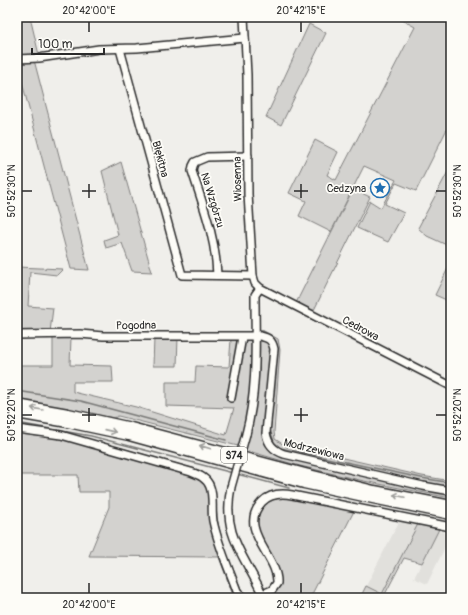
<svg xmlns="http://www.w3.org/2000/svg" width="468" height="615" font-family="Pangolin,sans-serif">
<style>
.built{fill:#e1e0dc}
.green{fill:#d3d2cf;stroke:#7f7e7d}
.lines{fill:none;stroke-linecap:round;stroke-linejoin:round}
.stream{stroke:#777775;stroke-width:1.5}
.minor-casing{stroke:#2b2b2b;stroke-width:10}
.highway-casing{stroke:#2b2b2b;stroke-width:13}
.minor{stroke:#fdfcf7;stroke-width:7}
.highway{stroke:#fdfcf7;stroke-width:10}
.minor-bridge-casing{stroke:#2b2b2b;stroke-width:10;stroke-linecap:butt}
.minor-bridge{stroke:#fdfcf7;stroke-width:7}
.oneway{stroke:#9e9e9b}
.ticks{fill:none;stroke:#2b2b2b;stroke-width:1.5}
.labels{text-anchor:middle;stroke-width:3.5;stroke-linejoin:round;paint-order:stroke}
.shield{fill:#fdfcf7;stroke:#6a6a68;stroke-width:1}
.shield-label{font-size:10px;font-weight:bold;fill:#2b2b2b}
.street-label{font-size:11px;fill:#2b2b2b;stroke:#fdfcf7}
.poi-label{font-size:11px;fill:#2b2b2b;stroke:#fdfcf7;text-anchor:end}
.neatline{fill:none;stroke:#2b2b2b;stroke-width:1.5}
.ticks-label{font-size:10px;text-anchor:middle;fill:#2b2b2b}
</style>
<rect width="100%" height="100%" fill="#f0efeb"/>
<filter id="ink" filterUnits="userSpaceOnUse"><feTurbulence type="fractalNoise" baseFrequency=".025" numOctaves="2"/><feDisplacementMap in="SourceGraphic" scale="8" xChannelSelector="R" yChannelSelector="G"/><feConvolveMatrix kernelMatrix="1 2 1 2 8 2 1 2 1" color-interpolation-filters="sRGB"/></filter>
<g filter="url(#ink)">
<g class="built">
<path d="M400,520l18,4 -36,71 -16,-9z"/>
<path d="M438,531l13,2v2l-24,49 -13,-6z"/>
</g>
<g class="green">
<path d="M17,17h13l9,38 -22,1z"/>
<path d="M397,17h41l13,6v98l-35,70 -20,-8 -11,21 19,9 -16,29 -31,-14 13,-27 11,7 15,-28 -32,-14 -33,66 -32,-16 7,-15 -17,-8 26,-53 23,12 -11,23 9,5 79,-153z"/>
<path d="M309,24l17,9 -45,92 -15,-8z"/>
<path d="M34,60l55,210 -18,-1 -54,-206v-2z"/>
<path d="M121,162l31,110 -20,-1 -10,-28 -16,5 -2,-8 14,-5 -16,-64z"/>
<path d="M451,166v81l-24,-11 -9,-8z"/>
<path d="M353,189l17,8 -57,115 -17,-9z"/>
<path d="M451,262v40l-16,-7z"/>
<path d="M17,267l46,2 -6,6 -27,-3 -2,34 25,2 -3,24 21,5 -1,28 42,1 1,16h-40v10l63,15 90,28 8,-27 -68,-2v-24h29l1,-16 33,1 2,-28 17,1 3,1 2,24 -4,44 -11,37 -120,-30 -4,2 -97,-17v-36h36v-30h-36z"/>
<path d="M262,330l16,9 2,11 -6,82 1,7 12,8 12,1 123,28 29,5v17l-87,-17 -64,-15 -55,-16c10,-40 17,-77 14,-119z"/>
<path d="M178,337l-1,29h-24l1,-28z"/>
<path d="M17,431l33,4 144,41 9,6 4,5 2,8 5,39 22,64h-2l-15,-41 -130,-1 20,-49v-15h-30l-1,-17h-61z"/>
<path d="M279,498h10l65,13 -44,87h-43c7,-5 11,-8 13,-17 -4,-9 -8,-19 -13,-28 -10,-22 -19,-46 12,-55z"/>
<path d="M418,524l21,5 -17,34 -18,-5 -21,40h-23l6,-12 16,8z"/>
</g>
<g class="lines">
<g class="stream">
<path d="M261,331c9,3 16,6 16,17"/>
<path d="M276,370l-6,60 4,12 6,6 141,30 30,5"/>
<path d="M17,391l64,10 145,39"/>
<path d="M17,423l74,13 142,37"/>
<path d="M17,425l38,6"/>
<path d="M117,447l84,24 10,10 4,11"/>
<path d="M237,474l52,14"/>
<path d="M216,508c1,28 16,60 27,86l5,1 4,-1"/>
</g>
<g class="minor-casing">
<g id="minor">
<path d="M244,17l3,58 1,119 5,82 2,7 5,5 191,98"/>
<path d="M120,49l62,226 71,1"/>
<path d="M17,59l22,-1 60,-9 38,-1 108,-10"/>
<path d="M217,275c-1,-36 -14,-70 -25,-104l1,-5 2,-4 12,-5 41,-1"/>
<path d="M17,335l63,-1 23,2h157c9,2 12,4 14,13l-8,84c2,11 7,17 18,21l139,32 28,5"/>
<path d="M231,398l11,-61"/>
<path d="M17,429l44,6 130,37c8,3 16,6 19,15 4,10 1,23 3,34 5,24 16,48 24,70l6,7"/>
<path d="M246,434c12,-46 9,-91 9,-139l5,-7"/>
<path d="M231,487c-10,50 15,69 33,111"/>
<path d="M253,598l19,-8 5,-7c2,-25 -41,-54 -15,-81 8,-8 19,-9 30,-7l159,32"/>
</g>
</g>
<g class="highway-casing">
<g id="highway">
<path d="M17,405l51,9 63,14 174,46 69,17 77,15"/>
<path d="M17,413l51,9 61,13 175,48 69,15 78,16"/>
</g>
</g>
<use href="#minor" class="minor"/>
<use href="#highway" class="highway"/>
<g class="minor-bridge-casing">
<path id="minor-bridge" d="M231,487l15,-53"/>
</g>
<use href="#minor-bridge" class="minor-bridge"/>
</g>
<defs><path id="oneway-shaft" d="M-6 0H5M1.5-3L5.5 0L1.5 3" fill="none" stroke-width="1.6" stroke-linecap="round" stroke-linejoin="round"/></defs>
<g class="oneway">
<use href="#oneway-shaft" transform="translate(37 409) rotate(-170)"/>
<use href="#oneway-shaft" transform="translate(110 431) rotate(13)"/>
<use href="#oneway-shaft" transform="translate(205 447) rotate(-164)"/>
<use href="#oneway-shaft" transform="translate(399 496) rotate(-168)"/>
</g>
</g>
<path class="ticks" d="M89,22v10M301,22v10M89,184v14M301,184v14M22,191h10M82,191h14M294,191h14M436,191h10M89,408v14M301,408v14M22,415h10M82,415h14M294,415h14M436,415h10M89,583v10M301,583v10"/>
<defs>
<g id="sight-ring" transform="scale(1)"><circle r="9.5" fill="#fdfcf7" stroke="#1f6fb2" stroke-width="1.5"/><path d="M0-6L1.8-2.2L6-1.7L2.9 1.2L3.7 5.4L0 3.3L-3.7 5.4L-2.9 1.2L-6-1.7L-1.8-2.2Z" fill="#1f6fb2"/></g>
</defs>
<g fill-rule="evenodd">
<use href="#sight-ring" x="380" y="188"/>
</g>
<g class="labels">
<rect class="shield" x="221" y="447" width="26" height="16" rx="3"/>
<g class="shield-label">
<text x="234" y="459">S74</text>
</g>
<g class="street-label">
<text transform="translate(161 159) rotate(75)" y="4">Błękitna</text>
<text transform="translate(237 179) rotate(-91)" y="4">Wiosenna</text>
<text transform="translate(213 200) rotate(73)" y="4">Na Wzgórzu</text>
<text transform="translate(136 325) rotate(-1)" y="4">Pogodna</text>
<text transform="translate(361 328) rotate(28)" y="4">Cedrowa</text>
<text transform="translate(314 449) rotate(14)" y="4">Modrzewiowa</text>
</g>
<g class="poi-label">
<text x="366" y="192">Cedzyna</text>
</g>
</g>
<rect width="468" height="615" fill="none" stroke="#fdfcf7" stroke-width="44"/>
<path d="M32 48v6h72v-6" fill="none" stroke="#2b2b2b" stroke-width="2"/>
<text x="38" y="48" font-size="12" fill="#2b2b2b" stroke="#fdfcf7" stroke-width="3" paint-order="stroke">100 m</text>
<rect x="22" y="22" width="424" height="571" class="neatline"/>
<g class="ticks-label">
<text x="89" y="14">20°42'00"E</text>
<text x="301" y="14">20°42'15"E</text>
<text transform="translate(11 191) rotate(-90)" y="4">50°52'30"N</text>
<text transform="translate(457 191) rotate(-90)" y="4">50°52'30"N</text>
<text transform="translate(11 415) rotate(-90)" y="4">50°52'20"N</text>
<text transform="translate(457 415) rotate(-90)" y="4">50°52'20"N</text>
<text x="89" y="608">20°42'00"E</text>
<text x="301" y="608">20°42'15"E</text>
</g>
</svg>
